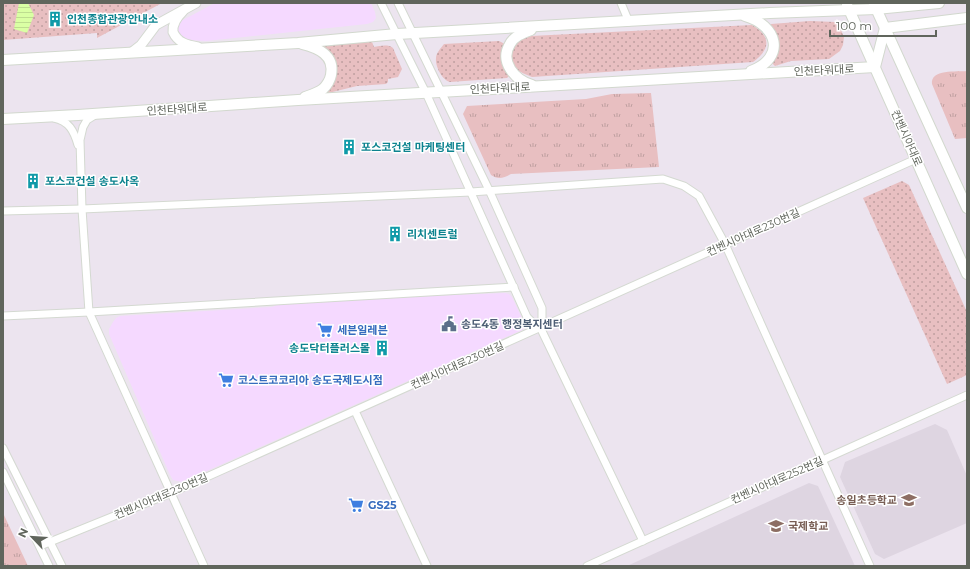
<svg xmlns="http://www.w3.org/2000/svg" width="970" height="569" font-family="Montserrat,'Noto Sans KR',sans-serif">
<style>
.commercial{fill:#f5d9ff}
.education{fill:#ded5e1}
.grass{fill:url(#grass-tufts)}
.park{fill:url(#park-dots)}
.water{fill:url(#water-rules)}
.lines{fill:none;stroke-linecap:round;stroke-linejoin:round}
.minor-casing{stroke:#d4d9d1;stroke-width:9}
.tertiary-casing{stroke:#d4d9d1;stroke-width:11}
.secondary-casing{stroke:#d2d8ce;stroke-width:12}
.minor{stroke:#fff;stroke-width:7}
.tertiary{stroke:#fff;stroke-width:9}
.secondary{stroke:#fff;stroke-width:10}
.labels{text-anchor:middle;stroke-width:3;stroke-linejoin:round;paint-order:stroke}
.culture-label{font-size:11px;font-weight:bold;fill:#0d838f;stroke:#fff;text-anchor:start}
.street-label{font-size:11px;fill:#60655c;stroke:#fff}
.service-label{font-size:11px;font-weight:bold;fill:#4e5e75;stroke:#fff;text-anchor:start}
.shop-label{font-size:11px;font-weight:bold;fill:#366cbe;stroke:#fff;text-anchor:start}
.education-label{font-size:11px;font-weight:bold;fill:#785e54;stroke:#fff;text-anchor:end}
</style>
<defs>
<pattern id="grass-tufts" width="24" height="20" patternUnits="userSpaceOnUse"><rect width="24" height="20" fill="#e8bfc1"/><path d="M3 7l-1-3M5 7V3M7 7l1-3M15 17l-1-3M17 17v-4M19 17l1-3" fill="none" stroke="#bf9fa0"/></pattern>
<pattern id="park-dots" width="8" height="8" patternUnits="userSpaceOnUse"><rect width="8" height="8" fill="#e8bfc1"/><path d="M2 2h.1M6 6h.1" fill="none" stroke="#bf9fa0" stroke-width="1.8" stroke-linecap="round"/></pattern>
<pattern id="water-rules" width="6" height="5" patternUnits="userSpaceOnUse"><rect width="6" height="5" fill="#daffa4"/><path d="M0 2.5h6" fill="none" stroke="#bedd90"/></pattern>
</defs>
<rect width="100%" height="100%" fill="#ece4ef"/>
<g class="commercial">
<path d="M215,3h156l4,9 1,6 -3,4 -6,2 -161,17 -16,-1 -8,-3 -5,-8 4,-8z"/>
<path d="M505,293l4,1 3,3 13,28 -3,5 -340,152 -9,-2 -3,-5 -61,-141v-5l4,-7 3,-4 4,-2 152,-9 12,-5z"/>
</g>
<g class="education">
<path d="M935,424l12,6 20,46v47l-83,36 -9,-5 -35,-77 5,-15z"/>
<path d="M809,483l9,3 37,80h-228z"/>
</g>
<g class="grass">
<path d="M967,71v67l-12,1 -23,-55c-2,-15 25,-12 35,-13z"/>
<path d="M651,93l8,74 -148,7c-7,4 -13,6 -20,1l-28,-61 4,-8 119,-7 26,-5z"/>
<path d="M3,513l25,53h-25z"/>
</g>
<g class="park">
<path d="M3,3h159l-65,35v-5l-94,7z"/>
<path d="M810,21l25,1 5,6 4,9 -1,8 -3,6 -11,8 -38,2 -16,5 -3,-3 3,-6 -6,-30 2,-3z"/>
<path d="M752,25c19,11 19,24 1,37l-221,15c-20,-7 -26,-15 -16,-35l15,-6z"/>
<path d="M370,41l2,1 2,5c6,-1 14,-3 19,1l9,21 -4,8 -10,2v3l-2,2 -29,2 -37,9 15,-21 -19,-29z"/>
<path d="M499,41l6,3 4,29v3l-2,2 -57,4c-8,-2 -15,-16 -14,-24 0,-5 5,-10 8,-14z"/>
<path d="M902,181l7,4 58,127v63l-20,9 -84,-186z"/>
</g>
<path class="water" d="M19,3h9l6,12 -7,18 -13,-4z"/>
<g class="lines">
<g class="minor-casing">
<g id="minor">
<path d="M381,3l45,90 101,224 7,7 6,3 103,214"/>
<path d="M398,3l91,187 53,118v12l-2,7"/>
<path d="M621,3l8,19"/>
<path d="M95,115l-8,5 -4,7 -3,13 2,69 7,103 115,254"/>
<path d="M54,118c15,3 20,13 24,27"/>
<path d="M3,211l79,-2 389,-17 192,-13 21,7 15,10 26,48 145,322"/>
<path d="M3,316l86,-4 425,-25"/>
<path d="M355,411l72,155"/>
<path d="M3,448l59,118"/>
<path d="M3,472l46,94"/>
<path d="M40,546l131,-53 745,-334"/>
<path d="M587,566l380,-171"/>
</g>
</g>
<g class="tertiary-casing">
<g id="tertiary">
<path d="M183,11c-6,6 -11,13 -10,21 5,11 14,13 25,15"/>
<path d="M132,52l9,-7 15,-20 40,-22"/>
</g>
</g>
<g class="secondary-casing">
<g id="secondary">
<path d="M874,4l93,204"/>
<path d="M847,5l120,269"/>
<path d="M745,16c32,9 42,41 6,55"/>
<path d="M531,30c-8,3 -17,6 -21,14 -11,18 5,36 22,41"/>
<path d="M302,44c16,4 33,11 29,31 -1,5 -4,10 -8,14 -5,4 -12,6 -18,8"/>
<path d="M3,60l295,-17 99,-9 373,-21 106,-4 63,-6"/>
<path d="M3,119l75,-4 220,-15 577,-33 10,-39 82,-10"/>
</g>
</g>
<use href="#minor" class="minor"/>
<use href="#tertiary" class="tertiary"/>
<use href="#secondary" class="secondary"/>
</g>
<defs>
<g id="building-bare" transform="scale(1.2)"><path d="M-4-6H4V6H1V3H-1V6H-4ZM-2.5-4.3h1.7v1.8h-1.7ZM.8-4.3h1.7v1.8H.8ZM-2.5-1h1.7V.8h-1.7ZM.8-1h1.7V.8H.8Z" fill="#0f9aa8" stroke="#fff" stroke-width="2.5" paint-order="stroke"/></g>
<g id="civic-bare" transform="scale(1.2)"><path d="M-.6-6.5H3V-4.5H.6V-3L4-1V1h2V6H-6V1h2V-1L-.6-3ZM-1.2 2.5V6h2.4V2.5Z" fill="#5c6f8a" stroke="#fff" stroke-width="2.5" paint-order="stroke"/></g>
<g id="supermarket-bare" transform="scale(1.2)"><path d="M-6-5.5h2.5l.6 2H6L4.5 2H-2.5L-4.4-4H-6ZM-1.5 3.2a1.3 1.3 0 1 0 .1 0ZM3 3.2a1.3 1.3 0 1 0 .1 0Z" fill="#3f7fe0" stroke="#fff" stroke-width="2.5" paint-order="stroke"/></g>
<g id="school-bare" transform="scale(1.2)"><path d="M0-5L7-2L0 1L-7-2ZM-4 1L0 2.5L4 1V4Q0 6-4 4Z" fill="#8d6e63" stroke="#fff" stroke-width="2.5" paint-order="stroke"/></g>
</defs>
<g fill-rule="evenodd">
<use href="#building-bare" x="55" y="19"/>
<use href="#building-bare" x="349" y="147"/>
<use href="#building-bare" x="33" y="181"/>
<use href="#building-bare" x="395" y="234"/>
<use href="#civic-bare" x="449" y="324"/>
<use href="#supermarket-bare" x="325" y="330"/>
<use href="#building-bare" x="382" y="348"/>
<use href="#supermarket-bare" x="226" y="380"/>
<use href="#school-bare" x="909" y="500"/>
<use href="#supermarket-bare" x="356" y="505"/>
<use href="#school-bare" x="776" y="526"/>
</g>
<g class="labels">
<g class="culture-label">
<text x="67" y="23">인천종합관광안내소</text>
<text x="361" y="151">포스코건설 마케팅센터</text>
<text x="45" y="185">포스코건설 송도사옥</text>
<text x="407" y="238">리치센트럴</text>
<text x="370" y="352" text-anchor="end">송도닥터플러스몰</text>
</g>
<g class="street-label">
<text transform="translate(824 70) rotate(-3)" y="4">인천타워대로</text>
<text transform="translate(500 88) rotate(-3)" y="4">인천타워대로</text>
<text transform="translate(177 109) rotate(-4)" y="4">인천타워대로</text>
<text transform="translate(907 138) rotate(66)" y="4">컨벤시아대로</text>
<text transform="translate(753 232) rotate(-24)" y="4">컨벤시아대로230번길</text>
<text transform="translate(457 365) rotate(-24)" y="4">컨벤시아대로230번길</text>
<text transform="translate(777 480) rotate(-24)" y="4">컨벤시아대로252번길</text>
<text transform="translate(161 496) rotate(-23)" y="4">컨벤시아대로230번길</text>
</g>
<g class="service-label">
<text x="461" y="328">송도4동 행정복지센터</text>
</g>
<g class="shop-label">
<text x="337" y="334">세븐일레븐</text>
<text x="238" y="384">코스트코코리아 송도국제도시점</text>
<text x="368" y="509">GS25</text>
</g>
<g class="education-label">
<text x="897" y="504">송일초등학교</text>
<text x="788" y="530" text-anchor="start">국제학교</text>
</g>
</g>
<rect width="970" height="569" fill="none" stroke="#60655c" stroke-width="8"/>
<g transform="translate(32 537) rotate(295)" stroke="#ffffff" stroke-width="3" paint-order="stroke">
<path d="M0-3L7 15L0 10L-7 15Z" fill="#60655c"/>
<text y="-6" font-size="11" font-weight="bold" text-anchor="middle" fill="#60655c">N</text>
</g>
<path d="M830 30v6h106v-6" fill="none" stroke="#60655c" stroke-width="2"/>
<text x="836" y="30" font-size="12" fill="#60655c" stroke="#ffffff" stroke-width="3" paint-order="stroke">100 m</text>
</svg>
